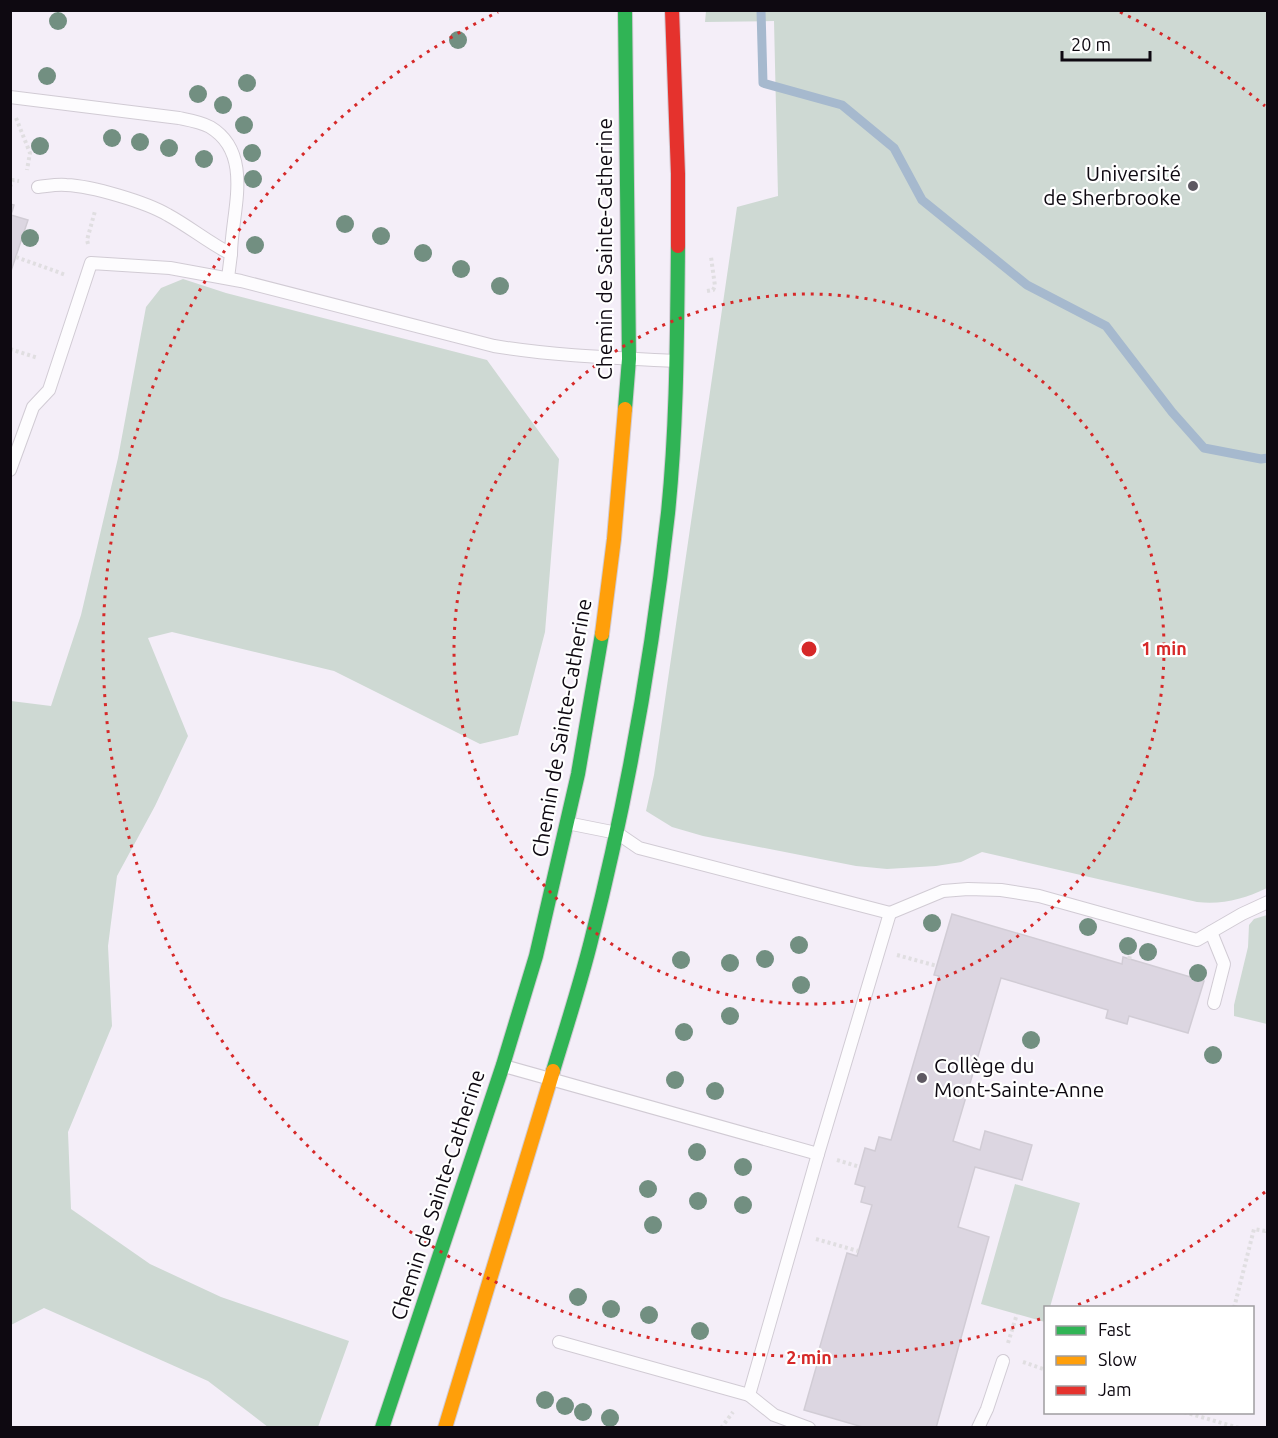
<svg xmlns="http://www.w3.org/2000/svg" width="1278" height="1438" font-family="Ubuntu,sans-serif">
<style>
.green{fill:#ced9d3}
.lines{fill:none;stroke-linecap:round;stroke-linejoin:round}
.stream{stroke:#a6b9ce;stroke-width:9}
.building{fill:#dcd6e1;stroke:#d1ccd5;stroke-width:1.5}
.lane-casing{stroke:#d1cbd4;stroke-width:14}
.fast-casing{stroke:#d1cbd4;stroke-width:16}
.slow-casing{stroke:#d1cbd4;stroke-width:16}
.jam-casing{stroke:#d1cbd4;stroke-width:16}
.path{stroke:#e0dee1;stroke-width:4;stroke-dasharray:3 3;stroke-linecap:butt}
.lane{stroke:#fdfcfe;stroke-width:12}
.fast{stroke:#30b455;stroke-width:14}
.slow{stroke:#ff9f0a;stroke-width:14}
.jam{stroke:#e5322d;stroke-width:14}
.tree{fill:#728f81}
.ring{fill:none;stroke:#d62828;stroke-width:3;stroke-dasharray:3 6}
.poi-dot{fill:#5e5962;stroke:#fff;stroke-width:2}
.labels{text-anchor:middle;stroke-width:4.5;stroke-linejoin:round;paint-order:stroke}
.poi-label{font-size:21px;fill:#0e0911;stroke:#fff;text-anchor:end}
.street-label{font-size:21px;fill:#0e0911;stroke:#fff}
.centre{fill:#d62828;stroke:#fff;stroke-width:3}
.ring-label{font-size:18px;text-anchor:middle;font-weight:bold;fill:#d62828;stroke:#fff;stroke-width:4.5;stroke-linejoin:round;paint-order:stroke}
</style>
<rect width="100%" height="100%" fill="#f4eef8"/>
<g class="green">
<path d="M706,11h561v877c-23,11 -45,17 -70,14l-215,-50 -21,10 -25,4 -49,3 -31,-3 -153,-30 -31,-9 -26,-16 8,-36 83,-568 41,-11 -4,-175 -69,1z"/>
<path d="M183,279l43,14 261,67 72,99 -14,173 -27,103 -38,9 -146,-73 -162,-39 -24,6 40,98 -33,70 -38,70 -9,70 4,80 -44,106 3,77 79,55 71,33 128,44 -31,86h-50l-60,-46 -164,-73 -33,17v-624l40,5 30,-91 37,-157 28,-151 15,-19z"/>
<path d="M1267,915h1l-1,109 -33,-8v-11l14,-58 1,-22 5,-6z"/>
<path d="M1015,1184l65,19 -30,104 -4,1 -1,14 -64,-18z"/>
</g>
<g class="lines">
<path class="stream" d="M761,10l2,73 79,22 52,43 28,52 105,85 79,41 66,86 32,36 57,11 7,-1"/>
</g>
<g class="building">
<path d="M10,204l4,1 -3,10 17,5 -18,54z"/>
<path d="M952,914l170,50 1,-7 81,24 -16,52 -59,-17 -2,8 -21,-6 2,-8 -107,-32 -48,163 27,9 5,-19 47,14 -10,35 -47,-13 -17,60 31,10 -53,191h-70l-62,-18 14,-49 -2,-1 31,-107 10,3 15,-51 -11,-3 4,-15 -10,-3 10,-36 10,3 4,-14 12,3 48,-164 -5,-1z"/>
</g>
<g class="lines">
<g class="lane-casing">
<g id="lane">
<path d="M10,97l169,21c10,2 22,4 31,9 45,27 21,87 21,127"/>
<path d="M38,187c10,-1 19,-3 28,-2 26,1 80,17 102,30 22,12 41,28 63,39l-3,24"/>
<path d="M10,470l23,-63 16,-17 42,-127 79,5 71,13 253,65c60,10 121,12 181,15"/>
<path d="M890,913l53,-22 25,-2 33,1 38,6 158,44 45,-26 26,-12"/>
<path d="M1211,932l13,32 -10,39"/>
<path d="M504,1066l314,88 72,-241 -251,-65 -22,-15 -50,-10"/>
<path d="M559,1342l190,53 69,-241"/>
<path d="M749,1395l25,20 35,13"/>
<path d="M978,1428l9,-19 16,-48"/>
</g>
</g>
<g class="fast-casing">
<g id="fast">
<path d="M625,409l4,-50 -4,-349"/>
<path d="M553,1071c13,-43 27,-86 38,-130 36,-141 61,-284 77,-428 9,-88 9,-178 10,-267"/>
<path d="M382,1428l121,-363 33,-109 42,-182 24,-140"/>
</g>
</g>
<g class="slow-casing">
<g id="slow">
<path d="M602,634l12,-95 11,-130"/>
<path d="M445,1428l108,-357"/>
</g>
</g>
<g class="jam-casing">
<path id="jam" d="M672,10l6,164v72"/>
</g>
<g class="path">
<path d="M16,118l14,35 -3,17"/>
<path d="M10,187l3,-7 6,1"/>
<path d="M88,244l-1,-4 8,-29"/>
<path d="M16,257l50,18"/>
<path d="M707,291l6,-1 2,-4 -4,-29"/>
<path d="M10,349l28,9"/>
<path d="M897,955l40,11"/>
<path d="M1129,959l5,-17"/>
<path d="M837,1160l23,7"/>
<path d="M816,1239l42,12"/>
<path d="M1234,1308l20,-79 11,2 3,-2"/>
<path d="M1008,1343l9,-29"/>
<path d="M1023,1362l23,8"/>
<path d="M1184,1412l55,16"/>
<path d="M721,1428l12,-16"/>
</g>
<use href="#lane" class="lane"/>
<use href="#fast" class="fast"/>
<use href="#slow" class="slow"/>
<use href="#jam" class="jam"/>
</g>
<g class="tree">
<circle cx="58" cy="21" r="9"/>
<circle cx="458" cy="40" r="9"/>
<circle cx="47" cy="76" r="9"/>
<circle cx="247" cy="83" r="9"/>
<circle cx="198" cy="94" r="9"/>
<circle cx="223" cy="105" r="9"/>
<circle cx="244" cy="125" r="9"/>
<circle cx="112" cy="138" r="9"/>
<circle cx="140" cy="142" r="9"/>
<circle cx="40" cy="146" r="9"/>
<circle cx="169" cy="148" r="9"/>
<circle cx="252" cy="153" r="9"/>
<circle cx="204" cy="159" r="9"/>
<circle cx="253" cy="179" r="9"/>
<circle cx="345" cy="224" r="9"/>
<circle cx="381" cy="236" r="9"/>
<circle cx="30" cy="238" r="9"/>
<circle cx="255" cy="245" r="9"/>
<circle cx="423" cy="253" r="9"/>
<circle cx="461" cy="269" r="9"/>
<circle cx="500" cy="286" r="9"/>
<circle cx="932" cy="923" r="9"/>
<circle cx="1088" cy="927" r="9"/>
<circle cx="799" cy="945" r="9"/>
<circle cx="1128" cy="946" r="9"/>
<circle cx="1148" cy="952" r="9"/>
<circle cx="765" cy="959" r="9"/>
<circle cx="681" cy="960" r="9"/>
<circle cx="730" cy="963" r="9"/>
<circle cx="1198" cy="973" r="9"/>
<circle cx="801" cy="985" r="9"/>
<circle cx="730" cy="1016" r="9"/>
<circle cx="684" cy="1032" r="9"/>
<circle cx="1031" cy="1040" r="9"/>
<circle cx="1213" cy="1055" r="9"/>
<circle cx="675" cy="1080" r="9"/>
<circle cx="715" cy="1091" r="9"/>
<circle cx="697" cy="1152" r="9"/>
<circle cx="743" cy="1167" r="9"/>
<circle cx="648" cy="1189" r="9"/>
<circle cx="698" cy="1201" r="9"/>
<circle cx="743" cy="1205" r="9"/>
<circle cx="653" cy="1225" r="9"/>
<circle cx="578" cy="1297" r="9"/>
<circle cx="611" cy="1309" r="9"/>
<circle cx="649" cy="1315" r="9"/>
<circle cx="700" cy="1331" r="9"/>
<circle cx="545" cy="1400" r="9"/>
<circle cx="565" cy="1406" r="9"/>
<circle cx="583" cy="1412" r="9"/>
<circle cx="610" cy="1418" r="9"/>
</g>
<g class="ring">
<circle cx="809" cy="649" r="355"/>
<path d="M1265 1192A709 709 0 0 1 1075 1306M1040 1319A709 709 0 0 1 498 12M1120 12A709 709 0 0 1 1265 106"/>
</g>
<g class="poi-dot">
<circle cx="1193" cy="186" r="6"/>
<circle cx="922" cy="1078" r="6"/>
</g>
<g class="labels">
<g class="poi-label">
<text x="1181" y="181">Université<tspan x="1181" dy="24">de Sherbrooke</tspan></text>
<text x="934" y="1073" text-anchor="start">Collège du<tspan x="934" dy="24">Mont-Sainte-Anne</tspan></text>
</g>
<g class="street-label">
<text transform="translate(605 249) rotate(-90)" y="7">Chemin de Sainte-Catherine</text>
<text transform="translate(562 728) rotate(-80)" y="7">Chemin de Sainte-Catherine</text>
<text transform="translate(438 1195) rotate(-72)" y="7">Chemin de Sainte-Catherine</text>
</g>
</g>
<circle cx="809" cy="649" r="9" class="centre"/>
<g class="ring-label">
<text x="1164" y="655">1 min</text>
<text x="809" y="1364">2 min</text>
</g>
<rect width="1278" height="1438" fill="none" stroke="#0e0911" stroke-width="24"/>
<rect x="1044" y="1306" width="210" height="108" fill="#ffffff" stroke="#9f9da0" stroke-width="1.5"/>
<rect x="1056" y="1326" width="30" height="9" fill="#30b455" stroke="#9f9da0" stroke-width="1.5"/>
<text x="1098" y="1336" font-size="18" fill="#0e0911">Fast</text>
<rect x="1056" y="1356" width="30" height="9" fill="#ff9f0a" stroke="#9f9da0" stroke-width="1.5"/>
<text x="1098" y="1366" font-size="18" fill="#0e0911">Slow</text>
<rect x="1056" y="1386" width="30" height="9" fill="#e5322d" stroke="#9f9da0" stroke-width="1.5"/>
<text x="1098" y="1396" font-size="18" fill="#0e0911">Jam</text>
<path d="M1062 51v9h88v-9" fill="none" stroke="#0e0911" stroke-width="3"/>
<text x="1071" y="51" font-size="18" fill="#0e0911" stroke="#ffffff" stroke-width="4.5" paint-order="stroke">20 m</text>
</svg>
